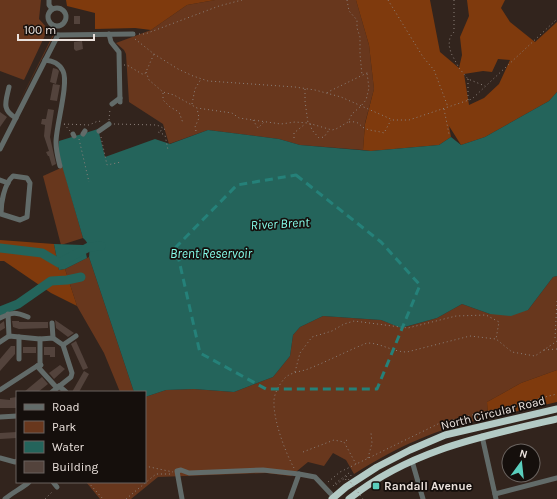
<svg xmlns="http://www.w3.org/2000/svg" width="557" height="499" font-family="Karla,sans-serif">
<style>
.green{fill:#68371d}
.forest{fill:#7f3a0d;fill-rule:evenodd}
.water{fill:#24645b}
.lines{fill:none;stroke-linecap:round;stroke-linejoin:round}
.river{stroke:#24645b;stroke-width:9}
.building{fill:#53433c}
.path{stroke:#8c817b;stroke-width:1;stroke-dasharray:1 3;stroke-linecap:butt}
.minor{stroke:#626b69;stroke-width:5}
.highway{stroke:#b3cac5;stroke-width:7}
.path-bridge{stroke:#8c817b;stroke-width:1;stroke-dasharray:1 3;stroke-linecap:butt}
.marked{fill:none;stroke:#258179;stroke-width:3;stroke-dasharray:8 5;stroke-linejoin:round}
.poi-dot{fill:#5acebd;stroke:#150f0c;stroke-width:1.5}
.labels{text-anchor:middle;stroke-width:3.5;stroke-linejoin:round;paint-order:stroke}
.street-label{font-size:12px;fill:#eae1dc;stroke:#150f0c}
.poi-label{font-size:12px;font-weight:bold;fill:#eae1dc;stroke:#150f0c;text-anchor:start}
.water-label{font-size:13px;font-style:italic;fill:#86fdea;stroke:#150f0c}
</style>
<rect width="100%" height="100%" fill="#32241d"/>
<g class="green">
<path d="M0,0h41l-2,19 9,10 -24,51 -24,-9z"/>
<path d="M215,0h141l13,45 5,44 -9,34 -2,27 -63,-5 -21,-6 -71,-9 -39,14 -6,-20 -34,-22 -3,-48 -2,-4 -8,-7 35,-13 36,-25z"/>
<path d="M54,33h1l-41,80z"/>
<path d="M63,167l20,71 -22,7 -18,-69z"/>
<path d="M89,257l45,135h-14l-16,-39 -27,-47 -12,-37z"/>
<path d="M557,276v94l-36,13 -34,19 1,16c-51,10 -91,29 -134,56l-8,-14 -13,-7 -9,13 -16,-4 -17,14 -25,-3 -108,4 -27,22h-31l-14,-17h59v-85l21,-7 28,-1 40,3 39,-15 17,-21 3,-21 7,-8 23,-11 58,4 21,8 35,-10 25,-14 28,10 38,-4 25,-33z"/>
</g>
<g class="forest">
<path d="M66,0h149l-28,5 -36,25 -16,-2 -40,1v-16l-28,-7z"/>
<path d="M356,0h74l10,52 19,16 3,-13 -2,-18 9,-21 -2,-16h38l-4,8 9,14 25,20 22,-20v70l-8,9 -64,36 -24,8 -12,-19 2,11 -12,8 -68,6 -8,-1 2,-26 9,-35 -5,-44zM498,59l12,1 -11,24 -15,14 -15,7 -5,-31 19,-3 9,1z"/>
<path d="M0,240l54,4 5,26 6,-1 12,37 -26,-13 -47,-32h-4z"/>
<path d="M557,370v32l-69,16 -1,-16 34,-19z"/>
</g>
<g class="water">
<path d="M557,92v184l-4,1 -25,33 -17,6 -21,-2 -28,-10 -25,14 -36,10 -20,-8 -58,-4 -23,11 -7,8 -3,21 -17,21 -39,15 -40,-3 -28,1 -21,7v-5h-11l-45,-135c1,-8 0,-14 -6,-19l-25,-86 1,-11 39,-12 7,28 50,-18 15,5 38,-14 71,9 21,6 71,6 68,-6 12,-8 10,8 24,-8 64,-36z"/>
<path d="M54,244l29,1 2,4 2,9 -22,11 -6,1z"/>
</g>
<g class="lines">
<g class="river">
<path d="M0,248l42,5 17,10 30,-16 12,-1"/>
<path d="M0,311l18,-7 33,-23 16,-1 14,-3"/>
</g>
</g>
<g class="building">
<rect x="74" y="16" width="6" height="8"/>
<path d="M82,41l1,8 -7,2 -2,-2v-7z"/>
<path d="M53,68l4,1 2,2 -3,13 -6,-2z"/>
<path d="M53,84l7,1 -3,16 -7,-1z"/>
<path d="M48,109l6,1 -4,27 6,27 -4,2 -3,-10h-1l-2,-4 3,-1 -5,-15 1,-11 -4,-1 1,-5h4z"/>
<path d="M0,112l7,5 -7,10z"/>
<path d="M55,320l19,13 -6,4 -12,-9z"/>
<path d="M4,321l1,7 -5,3v-7z"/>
<path d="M12,321h7v1h29v6l-29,1 -6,-2z"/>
<path d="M76,341l12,27 -5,2 -12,-26z"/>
<path d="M11,346h4v8l-15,17v-12z"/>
<rect x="23" y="347" width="13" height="6"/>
<path d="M44,347h11v10h-5v-2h-6z"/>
<path d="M60,365l5,4 -11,10 -5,-6z"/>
<path d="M84,371l5,3 -10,18h-7z"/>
<path d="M42,377l6,7 -10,8h-14z"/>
<path d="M17,397v11h-17v-9l10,1v-2z"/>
<path d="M17,432v6l-17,1v-6z"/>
</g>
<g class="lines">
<g class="path">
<path d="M347,0l2,11 8,9v8l3,9v17l2,21"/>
<path d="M388,0l35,57 11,13 14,37"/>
<path d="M454,0v32l-4,5 -1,8 2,8 8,15 9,11 17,7"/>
<path d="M139,34h6l74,-28 23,-6"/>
<path d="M135,39l19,15 24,15 15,7 15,5 87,6 20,3 26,7 52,23h16l63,-21 85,-80"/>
<path d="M124,65h3l15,9h3l9,-20"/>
<path d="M146,72l3,8 14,12 11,3 23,13 35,5 7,5 42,6 14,-2 13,1 24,7 4,-1 12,-7 4,-8 9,-8 5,-6 3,-12 -2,-15"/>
<path d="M305,89v12l3,22"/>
<path d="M163,93v7l7,7 9,5 4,11"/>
<path d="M327,93l3,-2 39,-19"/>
<path d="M468,100v-21"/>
<path d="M192,104l3,-15 6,-10"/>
<path d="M444,109l5,25"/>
<path d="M109,120l1,-11"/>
<path d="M253,120l5,8 6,-6"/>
<path d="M349,122c10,-1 9,2 15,6 6,3 15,3 20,5l7,-13"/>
<path d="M64,124l25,1 9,-4 5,1"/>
<path d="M64,124l6,7"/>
<path d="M114,124l43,1 8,4 -7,3 7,3 3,15"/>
<path d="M310,124l2,6 7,8 5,-1 5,-7"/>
<path d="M196,131l-1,-4 4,-9 -2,-10"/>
<path d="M101,137l6,28 14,-3"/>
<path d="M294,138v-5l11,-9"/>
<path d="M79,139l10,43"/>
<path d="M557,301l-2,37 2,2"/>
<path d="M544,350l13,-1"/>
<path d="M295,372l5,-19 12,-16 20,-6 12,-7 10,-3 54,7 48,-12 30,-1 13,7 -3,17"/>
<path d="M347,440l-3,2 12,22"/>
<path d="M303,452l31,-12 10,2"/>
<path d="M368,458l4,-15 -1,-10"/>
<path d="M145,466l28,6"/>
<path d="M294,468c-9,-16 -21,-49 -20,-67 0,-7 5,-16 10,-22 6,-7 16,-7 24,-10 20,-8 39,-18 59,-26 14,0 26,9 40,9l63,-16 26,3 16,13 23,4 22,-15"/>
<path d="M346,480l-1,-2 -11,8 -1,-1 16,-12 3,4"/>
<path d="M88,482l15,17"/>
<path d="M328,482l12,-10 100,-49 117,-29"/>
<path d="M45,499l8,-8"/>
<path d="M126,499l30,-25h17"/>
</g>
<g class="minor">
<path d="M49,0v5l3,4"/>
<circle cx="57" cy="17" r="9"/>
<path d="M109,34l2,8 8,10 1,50"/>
<path d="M58,35l75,-1"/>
<path d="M45,60c8,1 14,3 18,11 6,12 -7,55 -7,71 0,9 2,16 4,24"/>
<path d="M9,87c-3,14 -8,23 7,31"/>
<path d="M112,104l8,-6"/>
<path d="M99,131l10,-7"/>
<path d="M73,134l1,2"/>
<path d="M83,134l2,-3"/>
<path d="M0,149l58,-114"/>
<path d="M13,176l14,2 3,5 -3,34 -7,3 -19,-6c0,-11 3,-30 12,-38z"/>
<path d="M0,180l8,3"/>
<path d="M8,314l1,22"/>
<path d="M0,318c13,-6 15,-6 28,-1"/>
<path d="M52,323l1,15"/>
<path d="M19,337v22"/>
<path d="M0,342l9,-6 31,3 13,-1 10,7 9,28 -1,4 -19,15"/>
<path d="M63,345l13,-9"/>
<path d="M37,366l20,22"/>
<path d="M40,366v-27"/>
<path d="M59,386l7,6"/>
<path d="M0,390l37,-24 4,-1"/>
<path d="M0,417l17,-1"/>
<path d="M482,436l14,63"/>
<path d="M0,458l15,4 2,-1"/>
<path d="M412,461l11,38"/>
<path d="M299,474l16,3 16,17"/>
<path d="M53,482l4,5"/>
<path d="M495,494l62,-16"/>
<path d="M5,499c8,-7 16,-10 24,-17"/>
<path d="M182,499l-5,-28 4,-1 8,3 74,-3 36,4 -9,25"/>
</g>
<g class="highway">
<path d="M332,499l14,-12 31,-20 33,-17 35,-15 112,-26"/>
<path d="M349,499c61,-49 134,-63 208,-80"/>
</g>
<path class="path-bridge" d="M346,476l17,23"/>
</g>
<path class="marked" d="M296,175l85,67 39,43 -43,104h-111l-66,-36 -24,-106 61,-62z"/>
<rect class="poi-dot" x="372" y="482" width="8" height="8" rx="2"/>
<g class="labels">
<g class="street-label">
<text transform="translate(493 413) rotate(-14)" y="4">North Circular Road</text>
</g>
<g class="poi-label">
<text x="384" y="490">Randall Avenue</text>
</g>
<g class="water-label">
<text transform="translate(280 223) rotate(-3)" y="5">River Brent</text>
<text x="211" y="258">Brent Reservoir</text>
</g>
</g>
<rect x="16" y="391" width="130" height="92" fill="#150f0c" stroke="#6a635f"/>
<rect x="24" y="404" width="20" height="6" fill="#626b69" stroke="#6a635f"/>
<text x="52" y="411" font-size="12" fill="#eae1dc">Road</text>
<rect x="24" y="421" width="20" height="12" fill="#68371d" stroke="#6a635f"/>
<text x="52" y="431" font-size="12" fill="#eae1dc">Park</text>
<rect x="24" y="441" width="20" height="12" fill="#24645b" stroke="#6a635f"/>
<text x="52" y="451" font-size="12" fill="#eae1dc">Water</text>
<rect x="24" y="461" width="20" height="12" fill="#53433c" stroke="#6a635f"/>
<text x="52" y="471" font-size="12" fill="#eae1dc">Building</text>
<g transform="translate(521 463) rotate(15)"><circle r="19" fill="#150f0c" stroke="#6a635f"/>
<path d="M0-3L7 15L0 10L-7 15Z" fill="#5acebd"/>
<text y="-6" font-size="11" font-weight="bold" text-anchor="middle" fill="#eae1dc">N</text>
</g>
<path d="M18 34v6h76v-6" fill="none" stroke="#eae1dc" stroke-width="2"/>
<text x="24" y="34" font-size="12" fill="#eae1dc" stroke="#150f0c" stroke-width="3" paint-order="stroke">100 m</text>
</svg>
